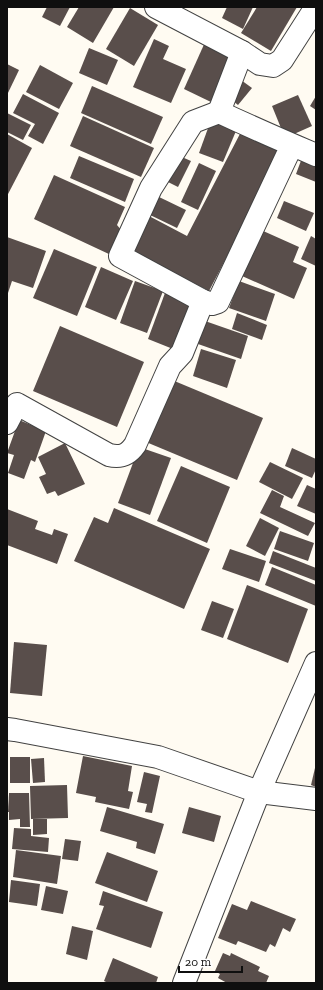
<svg xmlns="http://www.w3.org/2000/svg" width="323" height="990" font-family="'Zilla Slab',serif">
<style>
.building{fill:#594e4b}
.lines{fill:none;stroke-linecap:round;stroke-linejoin:round}
.minor-casing{stroke:#424242;stroke-width:24}
.minor{stroke:#fff;stroke-width:22}
</style>
<rect width="100%" height="100%" fill="#fffbf2"/>
<g class="building">
<path d="M47,7h23l-10,19 -18,-9z"/>
<path d="M79,7h35l-21,36 -26,-16z"/>
<path d="M227,7h26l-10,22 -21,-11z"/>
<path d="M257,7h40l-26,44 -30,-18z"/>
<path d="M130,8l28,17 -24,41 -28,-17z"/>
<path d="M154,39l15,7 -6,13 23,10 -15,34 -38,-16z"/>
<path d="M206,40l29,14 -22,49 -29,-14z"/>
<path d="M89,48l29,12 -11,25 -28,-12z"/>
<path d="M7,64l12,6 -12,25z"/>
<path d="M40,65l33,18 -14,26 -33,-17z"/>
<path d="M241,80l11,8 -14,17 -10,-8z"/>
<path d="M92,86l71,31 -12,27 -70,-31z"/>
<path d="M23,94l36,19 -16,31 -15,-8 7,-12 -22,-11z"/>
<path d="M298,95l14,31 -27,12 -13,-32z"/>
<path d="M316,96v14l-6,-4z"/>
<path d="M7,113l24,12 -8,15 -16,-8z"/>
<path d="M83,116l71,32 -13,29 -71,-31z"/>
<path d="M211,120l25,11 -13,31 -24,-9z"/>
<path d="M243,128l40,21 -74,142 -77,-40 17,-35 38,20z"/>
<path d="M7,134l25,14 -25,48z"/>
<path d="M175,154l16,7 -13,26 -16,-8z"/>
<path d="M79,156l55,23 -9,23 -55,-24z"/>
<path d="M302,158l14,6v18l-20,-8z"/>
<path d="M199,163l17,8 -18,39 -17,-8z"/>
<path d="M54,175l71,32 -8,18 5,6 -11,24 -77,-36z"/>
<path d="M157,196l29,14 -9,18 -29,-14z"/>
<path d="M284,201l30,12 -8,18 -29,-13z"/>
<path d="M261,230l38,17 -6,15 14,6 -13,31 -52,-23z"/>
<path d="M311,236l5,3v27l-15,-7z"/>
<path d="M7,237l39,14 -13,37 -21,-7 -5,15z"/>
<path d="M54,249l43,18 -20,49 -44,-18z"/>
<path d="M101,267l32,14 -17,39 -31,-13z"/>
<path d="M135,281l28,10 -16,42 -27,-10z"/>
<path d="M239,281l36,13 -9,27 -37,-13z"/>
<path d="M165,293l25,10 -17,46 -25,-10z"/>
<path d="M237,313l30,12 -5,15 -30,-11z"/>
<path d="M205,321l43,15 -7,23 -43,-15z"/>
<path d="M60,326l84,36 -27,65 -84,-36z"/>
<path d="M201,349l35,11 -9,28 -34,-12z"/>
<path d="M172,380l91,38 -26,62 -91,-38z"/>
<path d="M19,420l27,11 -11,31 -4,-2 -7,19 -16,-6 6,-18 -7,-2z"/>
<path d="M65,443l20,41 -27,12 -3,-5 -8,3 -8,-17 7,-3 -8,-17z"/>
<path d="M139,447l32,11 -21,57 -32,-12z"/>
<path d="M292,448l24,11v10l-4,9 -27,-12z"/>
<path d="M270,462l33,16 -11,21 -33,-17z"/>
<path d="M181,466l49,21 -23,56 -50,-22z"/>
<path d="M307,485l9,4v25l-19,-8z"/>
<path d="M272,490l12,6 -4,11 35,16 -7,13 -48,-23z"/>
<path d="M114,508l96,41 -26,60 -110,-48 20,-44 14,6z"/>
<path d="M7,509l31,12 -3,8 17,6 2,-6 14,5 -11,30 -50,-19z"/>
<path d="M260,518l19,10 -14,28 -19,-10z"/>
<path d="M280,531l34,12 -6,18 -34,-12z"/>
<path d="M230,549l36,12 -7,21 -37,-13z"/>
<path d="M273,551l43,17v13l-47,-18z"/>
<path d="M272,567l44,18v21l-51,-21z"/>
<path d="M247,585l61,24 -20,54 -61,-24z"/>
<path d="M212,601l22,8 -11,29 -22,-8z"/>
<path d="M14,642l33,3 -5,51 -32,-3z"/>
<path d="M83,756l49,10 -4,25 5,1 -4,17 -34,-7 1,-5 -20,-4z"/>
<rect x="10" y="757" width="20" height="26"/>
<path d="M44,758l1,24 -12,1 -2,-24z"/>
<path d="M315,768l1,1v18l-5,-2z"/>
<path d="M144,772l16,4 -8,37 -7,-1 2,-8 -10,-2z"/>
<path d="M67,785l1,33 -37,1 -1,-33z"/>
<path d="M9,793h20l1,34h-10v-8l-11,1z"/>
<path d="M7,794h1l1,18h-2z"/>
<path d="M107,807l57,17 -9,30 -19,-6 1,-6 -37,-11z"/>
<path d="M189,807l32,9 -7,26 -32,-9z"/>
<path d="M33,819h14v15l-14,1z"/>
<path d="M14,828l17,1v7l18,2 -1,14 -36,-3z"/>
<path d="M65,839l16,2 -3,20 -16,-2z"/>
<path d="M16,850l45,6 -4,28 -44,-7z"/>
<path d="M107,852l51,19 -11,31 -52,-19z"/>
<path d="M11,880l29,4 -3,22 -28,-4z"/>
<path d="M46,886l22,5 -5,23 -22,-4z"/>
<path d="M103,891l60,21 -12,36 -55,-19 8,-23 -5,-1z"/>
<path d="M251,901l45,18 -6,13 -7,-4 -8,19 -5,-3 -4,8 -28,-11 -2,4 -18,-7 14,-34 15,6z"/>
<path d="M72,926l21,5 -6,29 -21,-6z"/>
<path d="M223,953l7,3 1,-3 29,14 -2,4 11,5 -3,7h-39l-9,-5 2,-4 -5,-3z"/>
<path d="M113,958l45,19 -2,6h-48l-4,-2z"/>
</g>
<g class="lines">
<g class="minor-casing">
<g id="minor">
<path d="M156,7l86,45 18,12 13,2 9,-6 34,-53"/>
<path d="M219,112l23,-60"/>
<path d="M292,145l-74,157 -6,2 -9,-3 -83,-45 31,-68 42,-66 26,-10c32,15 64,29 97,43"/>
<path d="M7,423l10,-19 92,51c12,3 19,0 26,-10l35,-79 12,-13 21,-52"/>
<path d="M7,729l8,1 143,27 101,35 57,7"/>
<path d="M184,983l75,-191 57,-129"/>
</g>
</g>
<use href="#minor" class="minor"/>
</g>
<rect width="323" height="990" fill="none" stroke="#0f0f0f" stroke-width="16"/>
<path d="M179 966v6h63v-6" fill="none" stroke="#0f0f0f" stroke-width="2"/>
<text x="185" y="966" font-size="12" fill="#0f0f0f" stroke="#ffffff" stroke-width="3" paint-order="stroke">20 m</text>
</svg>
